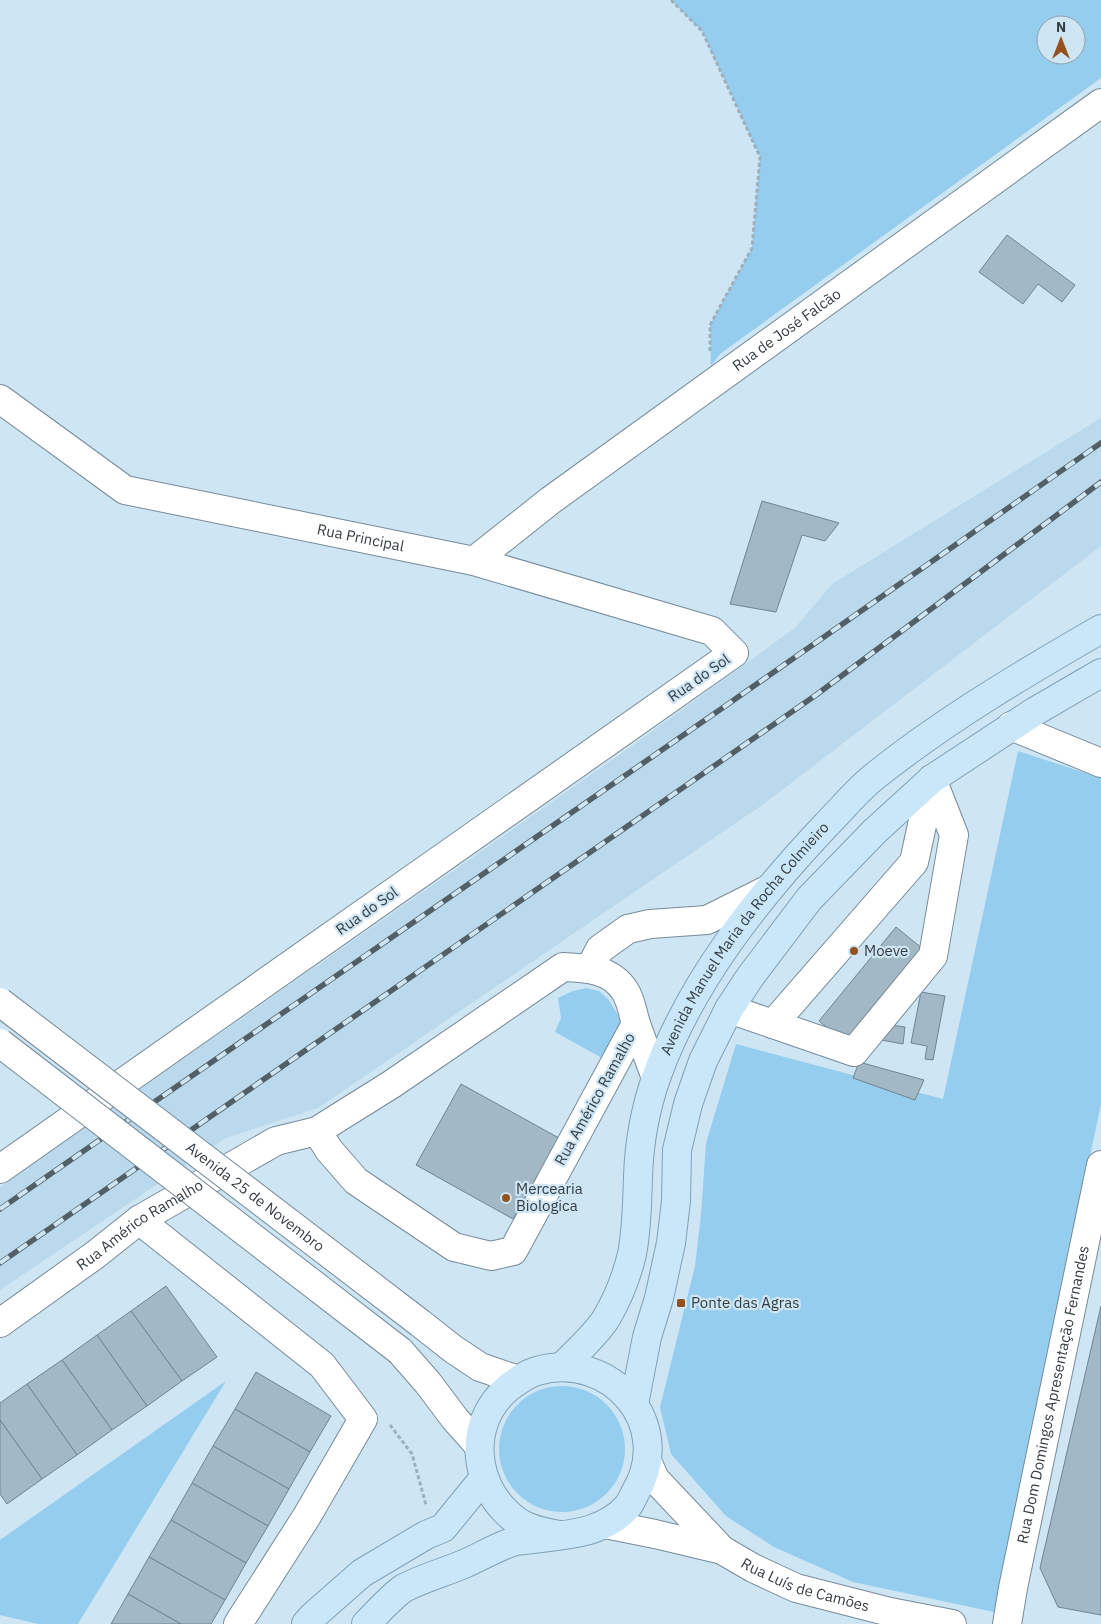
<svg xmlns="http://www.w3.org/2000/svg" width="1101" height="1624" font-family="'IBM Plex Sans',sans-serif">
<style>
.built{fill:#bbd9ec}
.green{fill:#95cdef;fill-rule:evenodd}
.building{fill:#a2b8c5;stroke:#708591}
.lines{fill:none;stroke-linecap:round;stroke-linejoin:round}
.minor-casing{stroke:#778b99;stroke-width:30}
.major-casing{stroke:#7fa1b7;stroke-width:30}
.path{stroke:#9db0bb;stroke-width:3;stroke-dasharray:4 2.5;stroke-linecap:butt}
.minor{stroke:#fff;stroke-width:28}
.major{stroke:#cae7f9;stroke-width:28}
.rail-casing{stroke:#535f66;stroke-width:5.5}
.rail{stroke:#cee5f3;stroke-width:4;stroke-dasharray:11;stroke-linecap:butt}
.minor-bridge-casing{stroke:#778b99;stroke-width:30;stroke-linecap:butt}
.minor-bridge{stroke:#fff;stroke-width:28}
.poi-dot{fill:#93521d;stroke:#cee5f3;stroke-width:2}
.labels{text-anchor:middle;stroke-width:4.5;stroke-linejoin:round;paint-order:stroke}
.street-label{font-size:15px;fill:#353e43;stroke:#cee5f3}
.poi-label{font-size:15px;fill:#353e43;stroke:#cee5f3;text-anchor:start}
</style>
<rect width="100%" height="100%" fill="#cee5f3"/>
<path class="built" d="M1101,418v128l-336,257 -447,305 -92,30 -226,152v-103l622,-434 173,-125 37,-44z"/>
<g class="green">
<path d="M671,0h430v78l-381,276 -9,12 -1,-41 42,-77 8,-91 -58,-126zM1046,25h30v30h-30z"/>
<path d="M1018,751l83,27v326l-107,508 -141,-30 -79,-35 -48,-31 -55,-62 -11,-47 35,-141 6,-51 5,-72 30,-99 207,55z"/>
<path d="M586,988l13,3 9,8 13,21 -1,15 -16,24 -49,-27 6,-14 -3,-20 15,-7z"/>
<path d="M226,1381l-148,243h-40l-38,-9v-75z"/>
<circle cx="562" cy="1449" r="63"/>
</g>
<g class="building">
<path d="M1007,235l68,50 -13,17 -24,-18 -15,20 -44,-32z"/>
<path d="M762,501l77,22 -14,18 -23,-6 -26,77 -46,-8z"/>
<path d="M896,927l27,22 -77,94 -27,-22z"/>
<path d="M921,992l24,4 -12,64 -8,-1 2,-13 -16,-3z"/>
<path d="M884,1024l21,3 -2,17 -22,-4z"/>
<path d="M859,1062l65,18 -9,20 -62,-22z"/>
<path d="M461,1084l98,54 -46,81 -97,-54z"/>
<path d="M166,1286l51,71 -35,24 -51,-70z"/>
<path d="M1101,1306v309l-43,-8 -18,-39z"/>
<path d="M131,1311l51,70 -35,25 -50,-71z"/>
<path d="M97,1335l50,71 -35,24 -50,-70z"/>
<path d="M62,1360l50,70 -35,25 -50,-71z"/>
<path d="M256,1372l75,44 -21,36 -75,-43z"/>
<path d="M27,1384l50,71 -35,24 -42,-59v-17z"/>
<path d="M235,1409l75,43 -21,37 -76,-43z"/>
<path d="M0,1420l42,59 -35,25 -7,-10z"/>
<path d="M213,1446l76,43 -21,37 -76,-43z"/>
<path d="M192,1483l76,43 -22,37 -75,-43z"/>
<path d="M171,1520l75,43 -21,37 -76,-43z"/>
<path d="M149,1557l76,43 -14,24h-30l-53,-30z"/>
<path d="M128,1594l53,30h-70z"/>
</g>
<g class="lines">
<g class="minor-casing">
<g id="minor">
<path id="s1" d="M0,399l125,91 349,71 238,70 22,22 -734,516"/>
<path id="s2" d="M474,561l77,-61 550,-397"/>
<path d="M1011,726l90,37"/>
<path d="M590,968l10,-19 28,-20 22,-5 57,-4 62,-31"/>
<path d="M729,1009l44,15 141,-162 18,-83"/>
<path d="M636,1024l20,54"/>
<path d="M773,1024l81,28 79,-96 21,-121 -22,-56"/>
<path d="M139,1220l183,145 41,54 -56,97 -69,108"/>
<path id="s3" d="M0,1323l95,-68 44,-35 137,-79 41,-10 75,-47 171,-117c24,1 48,2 62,24 6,9 8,23 11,33l-123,227 -22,5 -37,-9 -98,-66 -27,-31 -12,-19"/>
<path d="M420,1323l33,26 27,18 38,13"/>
<path d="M400,1351l28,32 27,36 24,27"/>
<path d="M647,1461l8,18 67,71"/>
<path id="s4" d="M605,1524l50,10 67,16 31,18 43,20 94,24 62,12"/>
<path id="s5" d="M1007,1624l6,-36 88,-423"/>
</g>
</g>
<g class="major-casing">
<g id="major">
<path id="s6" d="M562,1367c13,-14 36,-34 45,-50 11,-19 20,-42 25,-63 5,-25 5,-51 6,-77 1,-33 7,-67 18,-99 34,-96 102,-181 171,-254 16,-16 30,-34 48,-48 70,-56 148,-102 226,-147"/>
<path d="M634,1404l13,-67 12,-39 12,-55 5,-42 1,-51 11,-46 15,-43 26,-52 21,-32 59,-78 66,-68 57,-52 102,-67 67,-39"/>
<path d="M306,1624l7,-8 49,-43 64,-38 17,-7 40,-49"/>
<path d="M366,1624c10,-10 27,-29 38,-36 19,-10 41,-16 60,-24 16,-7 31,-16 48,-22 7,-2 15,-2 22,-3 35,-5 69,-5 94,-33 3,-4 5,-9 7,-13 41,-68 -24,-143 -98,-122 -11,3 -20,10 -29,17 -43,36 -35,102 9,133 12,9 28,11 42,14"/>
</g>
</g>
<g class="path">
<path d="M671,0l31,31 58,126 -8,91 -42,77v26"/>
<path d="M390,1425l22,29 14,51"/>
</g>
<use href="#minor" class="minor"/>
<use href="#major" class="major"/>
<g class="rail-casing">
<g id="rail">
<path d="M0,1209l721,-500 380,-266"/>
<path d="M0,1263l816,-568 285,-213"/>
</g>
</g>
<use href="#rail" class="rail"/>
<g class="minor-bridge-casing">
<g id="minor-bridge">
<path id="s7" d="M0,1002l420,321"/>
<path d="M0,1043l400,308"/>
</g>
</g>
<use href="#minor-bridge" class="minor-bridge"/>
</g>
<g class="poi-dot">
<circle cx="854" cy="951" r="5"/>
<circle cx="506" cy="1198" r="5"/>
<rect x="676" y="1298" width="10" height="10" rx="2.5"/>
</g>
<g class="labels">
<g class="street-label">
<text dy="5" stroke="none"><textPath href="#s2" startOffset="389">Rua de José Falcão</textPath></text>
<text dy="5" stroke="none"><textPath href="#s1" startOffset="395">Rua Principal</textPath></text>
<text transform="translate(699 678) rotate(-35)" y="5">Rua do Sol</text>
<text transform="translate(367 911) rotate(-35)" y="5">Rua do Sol</text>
<text dy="5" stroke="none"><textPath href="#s6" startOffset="480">Avenida Manuel Maria da Rocha Colmieiro</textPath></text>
<text transform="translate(595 1099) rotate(-61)" y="5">Rua Américo Ramalho</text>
<text dy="5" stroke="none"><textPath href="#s7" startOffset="321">Avenida 25 de Novembro</textPath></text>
<text dy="5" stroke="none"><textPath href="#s3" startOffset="171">Rua Américo Ramalho</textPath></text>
<text dy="5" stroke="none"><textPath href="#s5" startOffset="234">Rua Dom Domingos Apresentação Fernandes</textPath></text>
<text dy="5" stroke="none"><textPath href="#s4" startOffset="211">Rua Luís de Camões</textPath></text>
</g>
<g class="poi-label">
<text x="864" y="956">Moeve</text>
<text x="516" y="1194">Mercearia<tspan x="516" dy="17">Biologica</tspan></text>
<text x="691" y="1308">Ponte das Agras</text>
</g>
</g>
<g transform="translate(1061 40)"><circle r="24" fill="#cee5f3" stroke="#91a2ad"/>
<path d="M0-4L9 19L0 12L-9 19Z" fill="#93521d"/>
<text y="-8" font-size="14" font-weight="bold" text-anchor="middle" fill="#353e43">N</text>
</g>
</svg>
